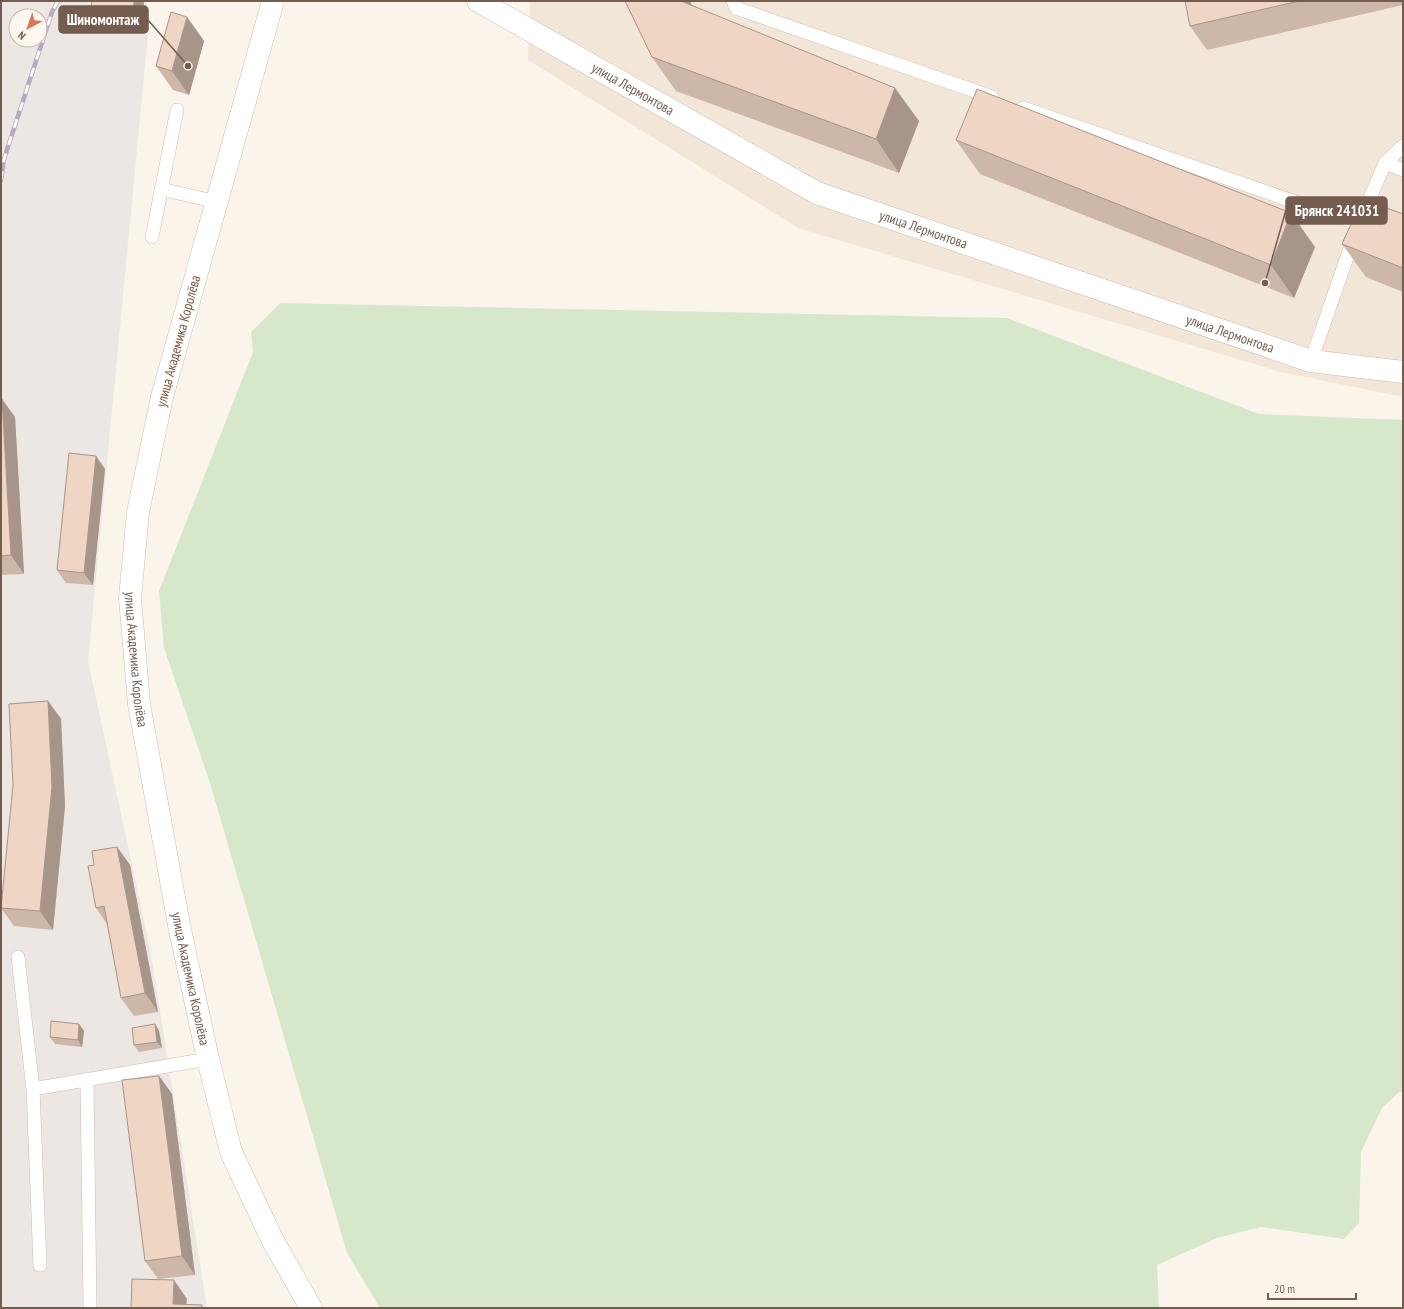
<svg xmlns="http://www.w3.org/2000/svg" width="1404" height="1309" font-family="'PT Sans Narrow',sans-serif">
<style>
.residential{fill:#f2e6d9}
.industrial{fill:#ece7e2;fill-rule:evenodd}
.green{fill:#d6e8c9}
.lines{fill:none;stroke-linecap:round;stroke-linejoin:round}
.service-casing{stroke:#ccbdb1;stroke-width:14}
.minor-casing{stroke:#ccbdb1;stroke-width:23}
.secondary-casing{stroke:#cfbdae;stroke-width:23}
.service{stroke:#fff;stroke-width:13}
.minor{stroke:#fff;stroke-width:22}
.secondary{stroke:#fff;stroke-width:22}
.rail-casing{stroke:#b7a8c4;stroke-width:4.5}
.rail{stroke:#fef8f0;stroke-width:3;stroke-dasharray:9;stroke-linecap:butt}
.wall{fill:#cdb7a9}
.shaded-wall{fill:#a79589}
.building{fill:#eed5c4;stroke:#a79589}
.labels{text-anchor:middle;stroke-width:3;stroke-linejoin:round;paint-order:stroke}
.street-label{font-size:14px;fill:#745c4f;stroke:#fef8f0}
.leader{fill:none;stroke:#745c4f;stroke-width:1.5}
.callout-dot{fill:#745c4f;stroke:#fef8f0;stroke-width:1.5}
.callout{fill:#745c4f;stroke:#745c4f;stroke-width:1.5}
.callout-label{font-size:15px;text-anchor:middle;font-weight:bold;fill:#fff}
</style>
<rect width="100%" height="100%" fill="#fbf4ea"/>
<path class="residential" d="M530,1h873v396l-122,-25 -483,-144 -270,-168z"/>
<path class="industrial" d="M1,1h146l-6,31 7,2 -60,627 62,287 57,360h-206zM16,16h24v24h-24z"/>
<path class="green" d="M280,303l727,15 252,96 144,6v672h-4l-17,16 -21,44 -2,71 -15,16 -83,-12 -44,11 -60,27 2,43h-779l-33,-55 -137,-470 -46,-135 -5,-57 94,-239 -2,-20z"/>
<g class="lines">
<g class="service-casing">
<g id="service">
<path d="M733,1l3,7 256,89"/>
<path d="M1023,108l336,116 26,-61 18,7"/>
<path d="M1385,163l18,-17"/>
<path d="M161,189l56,13"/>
<path d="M152,237l25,-127"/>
<path d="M1311,361l43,-124"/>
<path d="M18,957l15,132"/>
<path d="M87,1080l3,228"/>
<path d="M40,1265l-7,-176 175,-30"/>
</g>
</g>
<g class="minor-casing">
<g id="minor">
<path id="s1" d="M478,1l339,192 494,168 92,11"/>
</g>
</g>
<g class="secondary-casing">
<g id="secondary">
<path id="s2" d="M273,1l-111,396 -24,115 -8,86 9,106 40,221 29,134 23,93 42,89 38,67"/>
</g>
</g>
<use href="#service" class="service"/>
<use href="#minor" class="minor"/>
<use href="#secondary" class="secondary"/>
<g class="rail-casing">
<path id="rail" d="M1,180l3,-21 48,-147 6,-11"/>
</g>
<use href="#rail" class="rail"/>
</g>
<g class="wall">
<path d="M144,1l-2,32 -43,-3 -9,-13z"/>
<path d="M625,1h65l2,5 227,115 -20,52 -223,-82 -24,-34z"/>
<path d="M1185,1h218v4l-196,45 -17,-24z"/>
<path d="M187,17l17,24 -15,54 -16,-5 -17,-24z"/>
<path d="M956,140l359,107 -21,51 -314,-124z"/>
<path d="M1403,214v78l-37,-15 -24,-33z"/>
<path d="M1,399l14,18 9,157 -23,1z"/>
<path d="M105,469l-12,116 -27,-2 -9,-13z"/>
<path d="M48,701l13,18 4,87 -12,124 -39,-4 -13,-18z"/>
<path d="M117,847l13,18 28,147 -24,4 -13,-18 -14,-74 -11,-16 -2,-43z"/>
<path d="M79,1024l5,7 -2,16 -27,-3 -5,-7z"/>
<path d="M155,1024l4,7 3,17 -23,4 -5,-7z"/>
<path d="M159,1076l13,18 23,181 -37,4 -13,-18z"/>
</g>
<g class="shaded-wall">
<path d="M134,1h10l-2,32 -9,-13z"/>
<path d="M681,1h9l15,34z"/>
<path d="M187,17l17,24 -15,54 -17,-24z"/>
<path d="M895,88l24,33 -20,52 -23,-34z"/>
<path d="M1291,213l24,34 -21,51 -23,-33z"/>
<path d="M2,399l13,18 9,157 -13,-19z"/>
<path d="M96,456l9,13 -12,116 -9,-12z"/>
<path d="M48,701l13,18 4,87 -12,124 -13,-19z"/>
<path d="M117,847l13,18 28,147 -13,-19z"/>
<path d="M79,1024l5,7 -2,16 -4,-7z"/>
<path d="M155,1024l4,7 3,17 -5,-6z"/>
<path d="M159,1076l13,18 23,181 -13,-19z"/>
<path d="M174,1280l13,19 -1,9 -13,-4z"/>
</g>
<g class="building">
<path d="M92,1h42l-1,19 -43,-3z"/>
<path d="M625,1h56l214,87 -19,51 -224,-82z"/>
<path d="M1185,1h114l-109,25z"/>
<path d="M171,12l16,5 -15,54 -16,-5z"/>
<path d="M977,89l314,124 -20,52 -315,-125z"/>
<path d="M1362,199l41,15v54l-61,-24z"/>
<path d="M1,399h1l9,156 -10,1z"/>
<path d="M69,453l27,3 -12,117 -27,-3z"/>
<path d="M48,701l4,86 -12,124 -39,-3 12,-123 -4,-81z"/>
<path d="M117,847l28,146 -24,5 -17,-92 -8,2 -8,-42 6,-1 -2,-14z"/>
<path d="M51,1021l28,3 -1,16 -28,-3z"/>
<path d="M155,1024l2,18 -23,3 -2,-17z"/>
<path d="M159,1076l23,180 -37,5 -23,-181z"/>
<path d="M132,1279l42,1 -1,24 29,1v3h-71z"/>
</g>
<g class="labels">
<g class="street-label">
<text dy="5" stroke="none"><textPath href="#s1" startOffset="178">улица Лермонтова</textPath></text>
<text dy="5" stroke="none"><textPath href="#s1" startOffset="502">улица Лермонтова</textPath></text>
<text dy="5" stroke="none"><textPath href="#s1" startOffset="826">улица Лермонтова</textPath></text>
<text transform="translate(178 341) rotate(-75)" y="5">улица Академика Королёва</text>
<text dy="5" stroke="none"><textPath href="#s2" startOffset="677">улица Академика Королёва</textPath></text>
<text dy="5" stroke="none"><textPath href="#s2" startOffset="1001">улица Академика Королёва</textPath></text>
</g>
</g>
<path class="leader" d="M188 66L148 20M1265 283L1286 210"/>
<g class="callout-dot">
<circle cx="188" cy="66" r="4"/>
<circle cx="1265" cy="283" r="4"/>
</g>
<g class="callout">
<rect x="59" y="6" width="89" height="27" rx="4"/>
<rect x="1286" y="197" width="101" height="27" rx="4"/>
</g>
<g class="callout-label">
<text x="103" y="25">Шиномонтаж</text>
<text x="1337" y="216">Брянск 241031</text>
</g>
<rect width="1404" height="1309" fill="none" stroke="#745c4f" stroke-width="4"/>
<g transform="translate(28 28) rotate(220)"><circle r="19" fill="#fef8f0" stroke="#c7bab0"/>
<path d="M0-3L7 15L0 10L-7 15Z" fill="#d9775b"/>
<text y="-6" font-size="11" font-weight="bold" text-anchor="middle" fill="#745c4f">N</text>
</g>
<path d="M1268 1293v6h88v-6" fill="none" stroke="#745c4f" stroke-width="2"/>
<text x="1274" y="1293" font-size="12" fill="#745c4f" stroke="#fef8f0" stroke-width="3" paint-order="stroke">20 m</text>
</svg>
